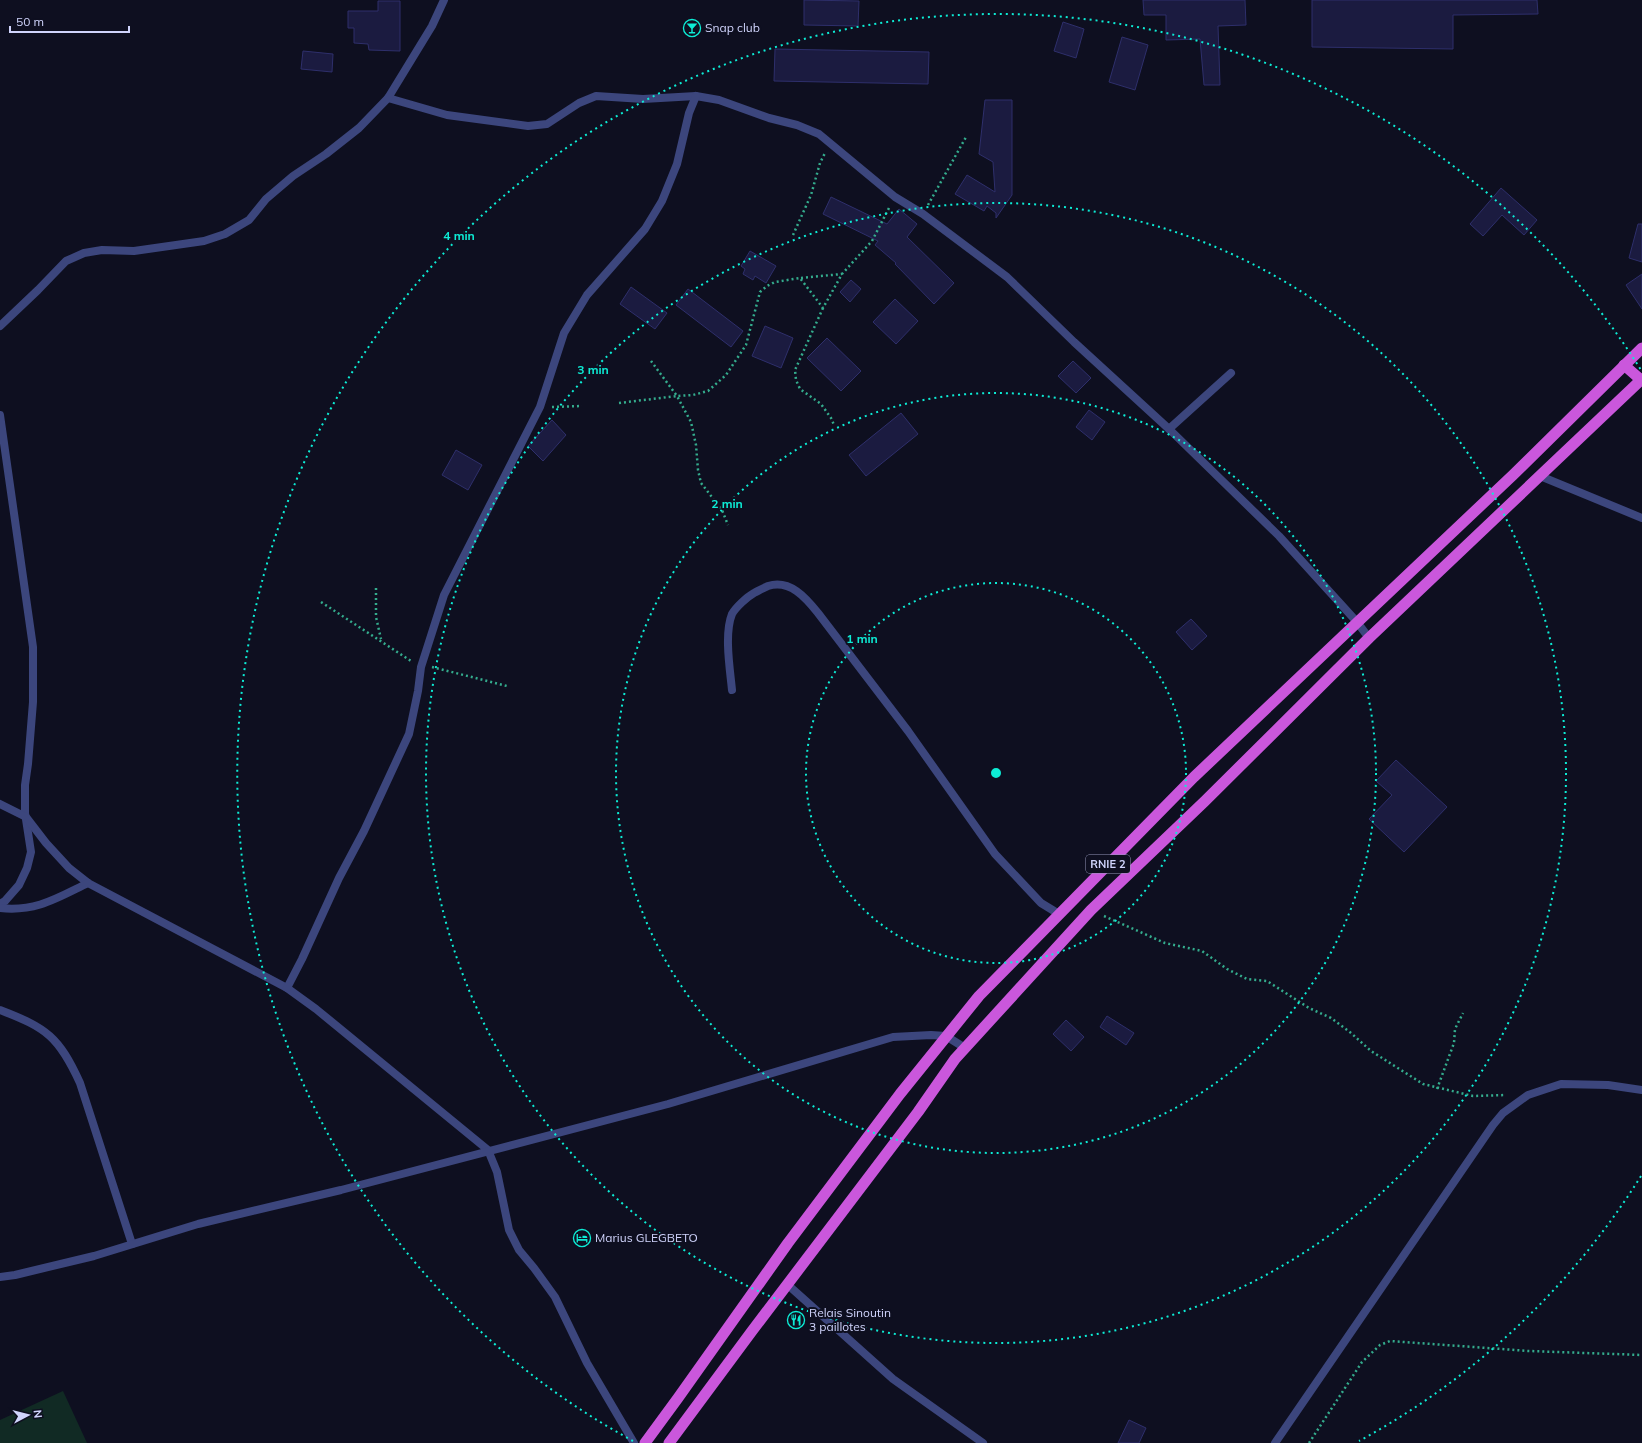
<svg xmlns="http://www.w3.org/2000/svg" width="1642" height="1443" font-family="Mulish,sans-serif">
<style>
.green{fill:#112a24}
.building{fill:#1b1b40;stroke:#2e2f6b}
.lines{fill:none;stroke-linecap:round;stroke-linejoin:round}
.path{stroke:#34ac8d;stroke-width:2.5;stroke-dasharray:2 3;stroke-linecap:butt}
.minor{stroke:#3c467d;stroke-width:8}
.trunk{stroke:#ca57dc;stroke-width:11}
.ring{fill:none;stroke:#0decd5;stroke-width:2;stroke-dasharray:2 4}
.labels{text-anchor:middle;stroke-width:4;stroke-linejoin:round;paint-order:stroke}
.shield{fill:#0e0f20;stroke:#9699ba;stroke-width:1}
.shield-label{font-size:11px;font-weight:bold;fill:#d0d4fc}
.poi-label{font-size:12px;fill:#d0d4fc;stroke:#0e0f20;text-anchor:start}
.centre{fill:#0decd5;stroke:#0e0f20;stroke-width:2}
.ring-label{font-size:12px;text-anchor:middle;font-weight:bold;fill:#0decd5;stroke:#0e0f20;stroke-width:4;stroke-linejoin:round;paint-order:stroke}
</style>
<rect width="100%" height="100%" fill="#0e0f20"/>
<path class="green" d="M63,1391l24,52h-87v-23z"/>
<g class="building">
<path d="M804,0l55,1 -1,25 -54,-1z"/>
<path d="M1143,0h102l1,25 -28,1 2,59h-16l-4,-46 -34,1v-25h-22z"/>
<path d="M1312,0h225l1,14 -85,1v34l-141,-2z"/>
<path d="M378,1h22v50l-31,-1 -1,-6 -14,-1v-15h-6v-17h30z"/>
<path d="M1063,22l21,7 -8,29 -22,-7z"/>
<path d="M1122,37l26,8 -13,45 -26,-8z"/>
<path d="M775,49l154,3 -1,32 -154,-3z"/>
<path d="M303,51l30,3 -1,18 -31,-3z"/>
<path d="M985,100h27v95l-16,23v-5l-9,-7 -3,5 -29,-17 12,-19 28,17 -2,-30 -14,-8z"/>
<path d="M1501,188l36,32 -13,15 -22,-20 -19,21 -13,-12z"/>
<path d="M831,197l56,27 12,-15 18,15 -10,13 47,46 -20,21 -39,-40 1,-1 -21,-18 3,-4 -55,-27z"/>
<path d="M1638,224h4v38l-13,-4z"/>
<path d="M750,251l26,15 -10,17 -11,-7 -2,4 -10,-6 2,-5 -4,-3z"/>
<path d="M1642,274v35l-16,-24z"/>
<path d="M851,280l10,9 -11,13 -10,-10z"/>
<path d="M631,287l36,26 -12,16 -35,-25z"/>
<path d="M688,289l55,42 -12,16 -55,-42z"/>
<path d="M895,299l23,22 -22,23 -23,-22z"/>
<path d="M765,326l28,12 -12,30 -29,-12z"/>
<path d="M827,338l34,33 -20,20 -34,-33z"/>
<path d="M1073,361l18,17 -15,15 -18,-17z"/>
<path d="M1089,410l16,12 -13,18 -16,-13z"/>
<path d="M901,413l17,21 -52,42 -17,-21z"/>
<path d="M552,420l14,15 -23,26 -15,-15z"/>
<path d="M456,450l26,15 -14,25 -26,-15z"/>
<path d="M1191,619l16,17 -15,14 -16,-18z"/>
<path d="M1396,760l51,47 -43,45 -35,-33 23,-24 -16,-14z"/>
<path d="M1107,1016l27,17 -8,12 -26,-18z"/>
<path d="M1066,1020l18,17 -13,14 -18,-17z"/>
<path d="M1129,1420l17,8 -7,15h-21z"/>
</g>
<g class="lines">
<g class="path">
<path d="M928,205l38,-68"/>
<path d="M793,235l18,-40 9,-32 5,-10"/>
<path d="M801,278l41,-4"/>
<path d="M823,308l-28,62 1,10 4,9 21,15 10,14 3,7"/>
<path d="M651,361l26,35 16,-1 15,-4 18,-16 20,-30 14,-53 7,-6 8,-4 25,-4 23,30 19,-34 30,-33 18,-35"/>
<path d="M619,403l58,-7 14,26 5,23 2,25 3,13 21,27 6,15"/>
<path d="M552,407l30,-1"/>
<path d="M376,588v29l5,22"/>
<path d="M321,602l90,59"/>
<path d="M432,667l75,19"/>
<path d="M1104,916l61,27 37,8 25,18 20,10 20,2 42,27 22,10 20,15 20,18 52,33 50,12 33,-1"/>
<path d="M1437,1089l17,-46 1,-14 8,-16"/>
<path d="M1309,1443l53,-81 18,-17 10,-4 139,10 113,4"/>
</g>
<g class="minor">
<path d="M388,98l59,17 81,11 19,-2 32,-21 17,-7 47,3 53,-3 23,4 50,18 28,7 22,9 76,63 28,17 84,63 67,65 95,87 110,107 78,86 12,16"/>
<path d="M0,326l38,-36 28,-29 18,-8 18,-3 32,1 70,-10 21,-7 24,-14 17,-21 27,-23 33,-22 33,-26 29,-30 44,-72 12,-26"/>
<path d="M0,415l33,232v55l-5,62 -3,21v28l6,39 -4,16 -8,17 -14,16 -5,3"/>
<path d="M1169,429l62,-56"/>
<path d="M1540,476l102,42"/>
<path d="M732,690c-2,-21 -8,-56 0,-76 4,-7 15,-17 22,-21 4,-2 9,-5 14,-7 22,-7 38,12 50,27l90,118 87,123 46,49 18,11"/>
<path d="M0,804l26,13 20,26 23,25 19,15 199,105 29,21 172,141 9,22 12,58 10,20 15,18 21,29 32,66 47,80"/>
<path d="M0,908c36,4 57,-10 88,-25"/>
<path d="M287,988l15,-29 37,-81 25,-47 45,-97 9,-43 3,-24 23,-72 96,-188 24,-74 23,-38 58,-66 17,-28 15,-37 12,-51 7,-17"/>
<path d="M0,1010c47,18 59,27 80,73l52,161"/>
<path d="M0,1277l15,-2 79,-19 104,-32 143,-34 327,-86 225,-67 38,-2 15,1 19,12"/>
<path d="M788,1285l105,94 90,64"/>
<path d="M1275,1443l218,-318 10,-12 25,-18 33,-11 47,1 34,5"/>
</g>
<g class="trunk">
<path d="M1624,365l17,15"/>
<path d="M645,1443l33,-45 110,-155 112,-149 79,-98 215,-219 319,-302 129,-127"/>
<path d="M669,1443l83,-112 166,-219 37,-53 136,-149 114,-109 164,-163 273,-259"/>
</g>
</g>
<g class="ring">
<circle cx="996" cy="773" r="190"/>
<circle cx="996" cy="773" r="380"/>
<circle cx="996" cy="773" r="570"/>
<path d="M1641 1176A760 760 0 0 1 1359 1441M633 1441A760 760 0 1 1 1641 370"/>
</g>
<defs>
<g id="bar-ring" transform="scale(0.9)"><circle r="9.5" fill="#0e0f20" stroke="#0decd5" stroke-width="1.5"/><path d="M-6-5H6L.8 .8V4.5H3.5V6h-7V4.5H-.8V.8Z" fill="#0decd5"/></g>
<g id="hotel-ring" transform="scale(0.9)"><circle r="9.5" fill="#0e0f20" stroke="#0decd5" stroke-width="1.5"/><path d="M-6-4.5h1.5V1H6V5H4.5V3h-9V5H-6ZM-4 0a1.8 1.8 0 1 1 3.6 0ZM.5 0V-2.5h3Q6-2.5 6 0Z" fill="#0decd5"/></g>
<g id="restaurant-ring" transform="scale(0.9)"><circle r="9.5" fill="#0e0f20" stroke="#0decd5" stroke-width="1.5"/><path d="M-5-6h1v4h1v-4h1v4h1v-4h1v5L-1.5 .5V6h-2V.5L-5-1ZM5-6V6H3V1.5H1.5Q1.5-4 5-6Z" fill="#0decd5"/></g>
</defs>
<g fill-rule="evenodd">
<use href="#bar-ring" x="692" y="28"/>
<use href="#hotel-ring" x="582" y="1238"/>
<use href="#restaurant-ring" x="796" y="1320"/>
</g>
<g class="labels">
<rect class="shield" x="1086" y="855" width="44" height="18" rx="3"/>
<g class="shield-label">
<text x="1108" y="868">RNIE 2</text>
</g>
<g class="poi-label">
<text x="705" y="32">Snap club</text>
<text x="595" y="1242">Marius GLEGBETO</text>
<text x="809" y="1317">Relais Sinoutin<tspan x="809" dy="14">3 paillotes</tspan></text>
</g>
</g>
<circle cx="996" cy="773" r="6" class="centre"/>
<g class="ring-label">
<text x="459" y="240">4 min</text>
<text x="593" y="374">3 min</text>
<text x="727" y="508">2 min</text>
<text x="862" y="643">1 min</text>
</g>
<g transform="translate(28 1415) rotate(83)" stroke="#0e0f20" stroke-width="3" paint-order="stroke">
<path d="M0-3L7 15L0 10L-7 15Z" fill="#d0d4fc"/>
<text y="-6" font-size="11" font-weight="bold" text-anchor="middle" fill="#d0d4fc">N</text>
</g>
<path d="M10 26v6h119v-6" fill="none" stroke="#d0d4fc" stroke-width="2"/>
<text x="16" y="26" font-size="12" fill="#d0d4fc" stroke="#0e0f20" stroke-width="3" paint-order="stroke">50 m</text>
</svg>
